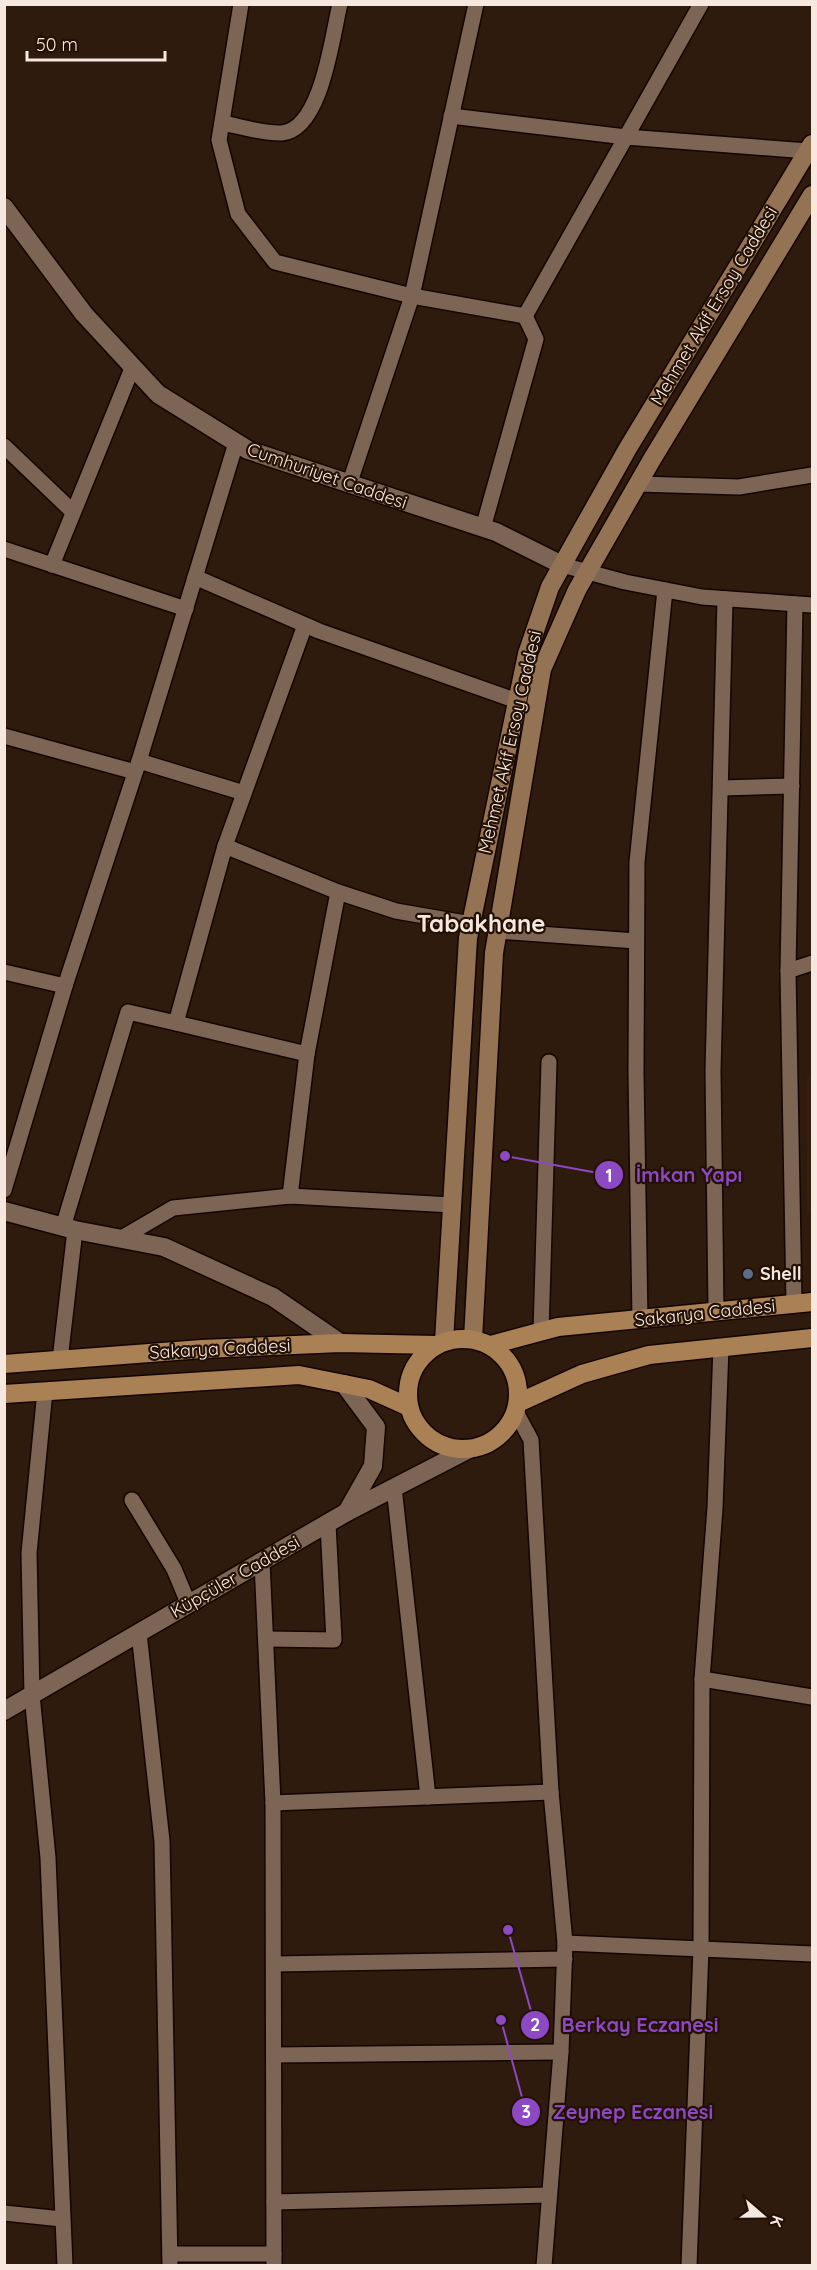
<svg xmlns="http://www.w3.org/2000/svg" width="817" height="2270" font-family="Quicksand,sans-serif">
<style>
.built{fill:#371e0c}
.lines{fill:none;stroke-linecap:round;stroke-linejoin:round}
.minor-casing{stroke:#150500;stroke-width:18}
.tertiary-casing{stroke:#150500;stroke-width:21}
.secondary-casing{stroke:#150500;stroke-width:21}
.primary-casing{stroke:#150500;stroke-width:21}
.minor{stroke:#7d6556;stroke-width:15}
.tertiary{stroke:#7d6556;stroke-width:18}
.secondary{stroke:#947355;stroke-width:18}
.primary{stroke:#aa8155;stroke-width:18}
.service-dot{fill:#5c6f8a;stroke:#241105;stroke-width:2}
.labels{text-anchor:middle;stroke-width:4.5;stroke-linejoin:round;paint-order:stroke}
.street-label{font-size:18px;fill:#f6e8df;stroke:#241105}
.poi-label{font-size:18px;font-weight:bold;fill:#f6e8df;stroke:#241105;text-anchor:start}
.district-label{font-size:24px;font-weight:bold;fill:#f6e8df;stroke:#241105}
.leader{fill:none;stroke:#8d48c4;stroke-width:2}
.callout-dot{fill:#8d48c4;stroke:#241105;stroke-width:2}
.mark-label{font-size:18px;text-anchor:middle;font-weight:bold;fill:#fff}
.callout-label{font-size:20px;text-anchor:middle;font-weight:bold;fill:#8d48c4;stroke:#241105;stroke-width:4.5;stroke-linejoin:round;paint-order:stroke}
</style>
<rect width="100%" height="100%" fill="#2e1b0e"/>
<rect class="built" x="807" y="1077" width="5" height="136"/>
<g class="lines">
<g class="minor-casing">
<g id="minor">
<path d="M241,4l-22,136 19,74 37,48 137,34 113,20 176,-312"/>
<path d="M451,116l175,21 182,14"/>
<path d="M222,123c18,3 41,11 60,10 40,-4 50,-97 58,-129"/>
<path d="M4,446l69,66"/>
<path d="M638,484l101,3 73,-12"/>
<path d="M349,485l63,-189 64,-292"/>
<path d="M483,528l53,-189 -11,-23"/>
<path d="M4,549l182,60"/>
<path d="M52,565l81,-199"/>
<path d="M562,565l63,17 77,15 110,8"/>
<path d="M195,577l124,54 198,70"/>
<path d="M4,736l131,36"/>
<path d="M139,761l105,32"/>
<path d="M722,788l70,-2"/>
<path d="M225,846l113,46 58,19 75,13"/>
<path d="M498,931l138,10"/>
<path d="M788,971l7,-367"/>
<path d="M4,972l61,14"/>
<path d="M176,1023l131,31"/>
<path d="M4,1190l61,-204 74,-225 97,-318"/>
<path d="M290,1196l17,-142 31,-162"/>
<path d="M63,1227l65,-215 48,11 49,-177 80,-221"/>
<path d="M120,1239l53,-31 117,-12 162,9"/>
<path d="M794,1304l-6,-333 24,-8"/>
<path d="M716,1311l-3,-240 12,-472"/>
<path d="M640,1320l-4,-247 1,-211 28,-272"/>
<path d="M541,1332l8,-270"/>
<path d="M60,1360l15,-130"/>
<path d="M45,1391l-16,162 3,142 16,163 17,408"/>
<path d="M516,1412l15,28 20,352 14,151 -4,109 -17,214"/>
<path d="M394,1487l34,310"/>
<path d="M132,1500l42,69 15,36"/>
<path d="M262,1562l11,241 1,463"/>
<path d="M139,1633l23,208 8,425"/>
<path d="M266,1639l68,1 -6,-116"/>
<path d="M702,1679l110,18"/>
<path d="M273,1803l278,-11"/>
<path d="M565,1943l247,11"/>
<path d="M274,1964l291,-5"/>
<path d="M274,2055l287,-3"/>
<path d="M274,2202l274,-7"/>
<path d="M4,2213l58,6"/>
<path d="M170,2254h104"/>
<path d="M689,2266l12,-317 1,-270 13,-171 6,-161"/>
</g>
</g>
<g class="tertiary-casing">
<g id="tertiary">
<path d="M4,207l80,107 74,80 90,56 248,82 66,33"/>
<path d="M4,1211l71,19 89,17 109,50 67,46"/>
<path d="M344,1384l32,43 -3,39 -26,46"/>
<path d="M4,1711l343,-199 122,-63"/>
</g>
</g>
<g class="secondary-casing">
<g id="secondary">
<path d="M473,1339l21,-386 48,-284 35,-79 74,-129 161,-266"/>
<path d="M444,1341l24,-403 59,-284 23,-67 29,-52 49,-87 184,-304"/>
</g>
</g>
<g class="primary-casing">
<g id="primary">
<circle cx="463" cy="1394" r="55"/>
<path d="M491,1345l67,-18 254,-25"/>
<path d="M4,1364l198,-15 138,-6 96,2"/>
<path d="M4,1394l295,-19 70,14 40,18"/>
<path d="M518,1403l64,-29 67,-19 163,-17"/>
</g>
</g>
<use href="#minor" class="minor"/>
<use href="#tertiary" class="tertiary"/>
<use href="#secondary" class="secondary"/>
<use href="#primary" class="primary"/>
</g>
<circle class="service-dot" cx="748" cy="1274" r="6"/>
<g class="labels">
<g class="street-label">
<text transform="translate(714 306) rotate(-59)" y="6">Mehmet Akif Ersoy Caddesi</text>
<text transform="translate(327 476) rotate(19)" y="6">Cumhuriyet Caddesi</text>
<text transform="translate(510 742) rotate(-77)" y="6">Mehmet Akif Ersoy Caddesi</text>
<text transform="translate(705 1313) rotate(-6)" y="6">Sakarya Caddesi</text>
<text transform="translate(220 1349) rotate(-3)" y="6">Sakarya Caddesi</text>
<text transform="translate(235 1577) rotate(-30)" y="6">Küpçüler Caddesi</text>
</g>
<g class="poi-label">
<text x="760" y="1280">Shell</text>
</g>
<g class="district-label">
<text x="481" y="932">Tabakhane</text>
</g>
</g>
<path class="leader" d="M505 1156L609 1175M508 1930L535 2025M501 2020L526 2112"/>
<g class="callout-dot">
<circle cx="505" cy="1156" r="6"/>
<circle cx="508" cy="1930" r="6"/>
<circle cx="501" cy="2020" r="6"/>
<circle cx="609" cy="1175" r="15"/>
<circle cx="535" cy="2025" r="15"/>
<circle cx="526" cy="2112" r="15"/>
</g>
<g class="mark-label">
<text x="609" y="1182">1</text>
<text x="535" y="2031">2</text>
<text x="526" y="2118">3</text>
</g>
<g class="callout-label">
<text x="689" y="1182">İmkan Yapı</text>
<text x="640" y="2032">Berkay Eczanesi</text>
<text x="633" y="2119">Zeynep Eczanesi</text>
</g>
<rect width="817" height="2270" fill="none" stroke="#f6e8df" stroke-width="12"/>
<g transform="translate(763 2216) rotate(110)" stroke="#241105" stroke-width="4.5" paint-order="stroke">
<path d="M0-4.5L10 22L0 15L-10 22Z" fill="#f6e8df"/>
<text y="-9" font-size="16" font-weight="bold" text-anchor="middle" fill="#f6e8df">K</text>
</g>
<path d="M27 51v9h138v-9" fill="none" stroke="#f6e8df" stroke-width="3"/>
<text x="36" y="51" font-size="18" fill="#f6e8df" stroke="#241105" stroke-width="4.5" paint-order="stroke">50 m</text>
</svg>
